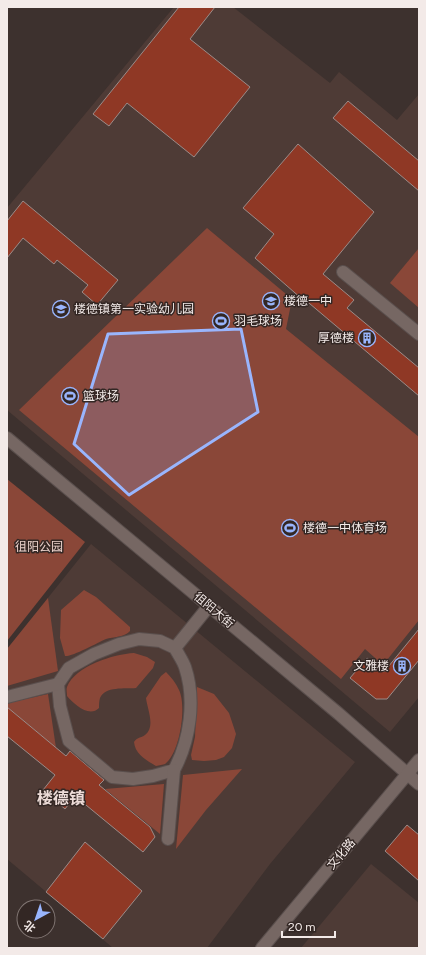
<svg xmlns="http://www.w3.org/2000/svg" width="426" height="955" font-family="Figtree,'Noto Sans SC',sans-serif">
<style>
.built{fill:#4e3b36}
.green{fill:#8a4738}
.building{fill:#8f3825;stroke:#9b8b88}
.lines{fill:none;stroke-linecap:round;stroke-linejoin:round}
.minor-casing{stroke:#5a4f4d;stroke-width:14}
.minor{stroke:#766763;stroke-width:12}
.marked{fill:#99b5fd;fill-opacity:0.2;stroke:#99b5fd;stroke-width:3;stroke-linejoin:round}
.labels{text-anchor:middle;stroke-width:3;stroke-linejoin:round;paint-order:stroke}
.poi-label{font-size:12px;fill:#f3eae8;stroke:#332724;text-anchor:start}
.park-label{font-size:12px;fill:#edd3cd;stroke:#332724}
.street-label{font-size:12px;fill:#f3eae8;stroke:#332724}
.district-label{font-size:16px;font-weight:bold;fill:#eddcd8;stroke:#332724}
</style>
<rect width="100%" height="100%" fill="#3d312e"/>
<g class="built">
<path d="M174,7h59l97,76 9,-11 58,48 22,-26v603l-29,35 -383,-322v-202z"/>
<path d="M91,544l264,218 -85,102 -63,84h-94l-106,-89v-210z"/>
<path d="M371,864l48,39v45h-118z"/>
</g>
<g class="green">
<path d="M207,228l85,71 -6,30 133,108v183l-36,45 -18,-16 -24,30 -322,-269z"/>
<path d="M419,248v60l-29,-25z"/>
<path d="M7,479l78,63 -78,99z"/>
<path d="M84,590l12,7 34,30v4c-5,6 -17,6 -24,8 -9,4 -34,18 -41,17l-5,-18 1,-28z"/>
<path d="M48,598l10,73 -51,15v-37z"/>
<path d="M134,653l13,4 8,5 -2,6 -17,20c-11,1 -31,-2 -36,10 -1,3 -1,7 -1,10 -10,10 -25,-4 -32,-12 0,-3 -1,-7 0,-9 8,-21 47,-33 67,-34z"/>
<path d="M166,672c5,5 10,11 13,18 8,16 1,63 -14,74 -2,1 -6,1 -9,2 -10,-6 -21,-12 -22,-24 3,-5 7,-4 11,-7 11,-8 2,-27 1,-37l15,-22z"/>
<path d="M197,687l17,7 15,19 7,21 -4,14 -8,9 -8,3 -12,1 -12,-1 -1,-5 4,-18z"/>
<path d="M48,694l8,54 -49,-41v-4z"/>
<path d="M242,769l-36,41 -30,39 7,-74z"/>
<path d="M164,784l-4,50 -55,-45z"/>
</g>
<g class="building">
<path d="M179,7h36l-25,32 60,48 -56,70 -67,-54 -18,23 -16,-12z"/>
<path d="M348,101l71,60v30l-86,-73z"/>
<path d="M298,144l76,68 -51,62 31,26 -7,8 72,60v28l-116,-98 -1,1 -47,-41 19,-24 -31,-26z"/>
<path d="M23,201l95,79 -21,25 -15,-13 6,-7 -31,-25 -3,4 -31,-26 -16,20v-37z"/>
<path d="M419,629v31l-32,39h-11l-26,-21 17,-20 17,14z"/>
<path d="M7,707l59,49 4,-5 34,29 -5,5 51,42 5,10 -12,15 -68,-56 -10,13 -22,-19 12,-15 -48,-39z"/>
<path d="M407,825l12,10v46l-34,-30z"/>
<path d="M85,842l57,49 -39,48 -57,-47z"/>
</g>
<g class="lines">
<g class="minor-casing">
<g id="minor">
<path d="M343,272l76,62"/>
<path d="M7,438l332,276 80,70"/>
<path d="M175,648c3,6 8,13 10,19 11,33 5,73 -11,103l-21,6 -20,3 -21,-2 -43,-36 -9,-35 -2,-22 11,-16 25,-14 25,-10 20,-5 21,2 15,7 34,-42"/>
<path d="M7,697l51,-13"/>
<path d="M168,839l6,-69"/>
<path d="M262,948l157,-188"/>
</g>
</g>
<use href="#minor" class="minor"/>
</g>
<path class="marked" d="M241,329l17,83 -129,83 -55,-51 34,-110z"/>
<defs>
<g id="school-ring" transform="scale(0.9)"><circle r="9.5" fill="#332724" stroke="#99b5fd" stroke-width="1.5"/><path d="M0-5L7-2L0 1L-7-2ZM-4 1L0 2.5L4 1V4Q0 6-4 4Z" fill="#99b5fd"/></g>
<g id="stadium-ring" transform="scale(0.9)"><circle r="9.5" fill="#332724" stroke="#99b5fd" stroke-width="1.5"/><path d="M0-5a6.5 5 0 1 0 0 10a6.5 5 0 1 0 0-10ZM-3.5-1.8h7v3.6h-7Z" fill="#99b5fd"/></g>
<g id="building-ring" transform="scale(0.9)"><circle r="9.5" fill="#332724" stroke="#99b5fd" stroke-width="1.5"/><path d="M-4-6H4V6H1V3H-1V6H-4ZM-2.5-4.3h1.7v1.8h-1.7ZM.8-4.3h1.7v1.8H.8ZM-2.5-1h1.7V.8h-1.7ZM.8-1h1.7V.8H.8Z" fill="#99b5fd"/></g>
</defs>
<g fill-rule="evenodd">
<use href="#school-ring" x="271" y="301"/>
<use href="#school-ring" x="61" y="309"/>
<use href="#stadium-ring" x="221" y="321"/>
<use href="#building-ring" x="367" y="338"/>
<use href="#stadium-ring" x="70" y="396"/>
<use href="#stadium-ring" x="290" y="528"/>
<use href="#building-ring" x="402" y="666"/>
</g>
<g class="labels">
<g class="poi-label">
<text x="284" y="305">楼德一中</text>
<text x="74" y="313">楼德镇第一实验幼儿园</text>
<text x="234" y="325">羽毛球场</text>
<text x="354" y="342" text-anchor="end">厚德楼</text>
<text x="83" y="400">篮球场</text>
<text x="303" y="532">楼德一中体育场</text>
<text x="389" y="670" text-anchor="end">文雅楼</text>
</g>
<g class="park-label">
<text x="39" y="551">徂阳公园</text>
</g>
<g class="street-label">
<text transform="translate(214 610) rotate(40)" y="4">徂阳大街</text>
<text transform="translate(341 854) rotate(-50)" y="4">文化路</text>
</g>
<g class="district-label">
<text x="61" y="804">楼德镇</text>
</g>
</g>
<rect width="426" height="955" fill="none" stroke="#f3eae8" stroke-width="16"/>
<g transform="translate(36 919) rotate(220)"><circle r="19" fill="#332724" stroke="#807572"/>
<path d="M0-3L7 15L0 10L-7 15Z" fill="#99b5fd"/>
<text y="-6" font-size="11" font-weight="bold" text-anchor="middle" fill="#f3eae8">北</text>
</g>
<path d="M282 931v6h53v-6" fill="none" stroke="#f3eae8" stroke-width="2"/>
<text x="288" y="931" font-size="12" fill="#f3eae8" stroke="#332724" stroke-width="3" paint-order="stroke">20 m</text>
</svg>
